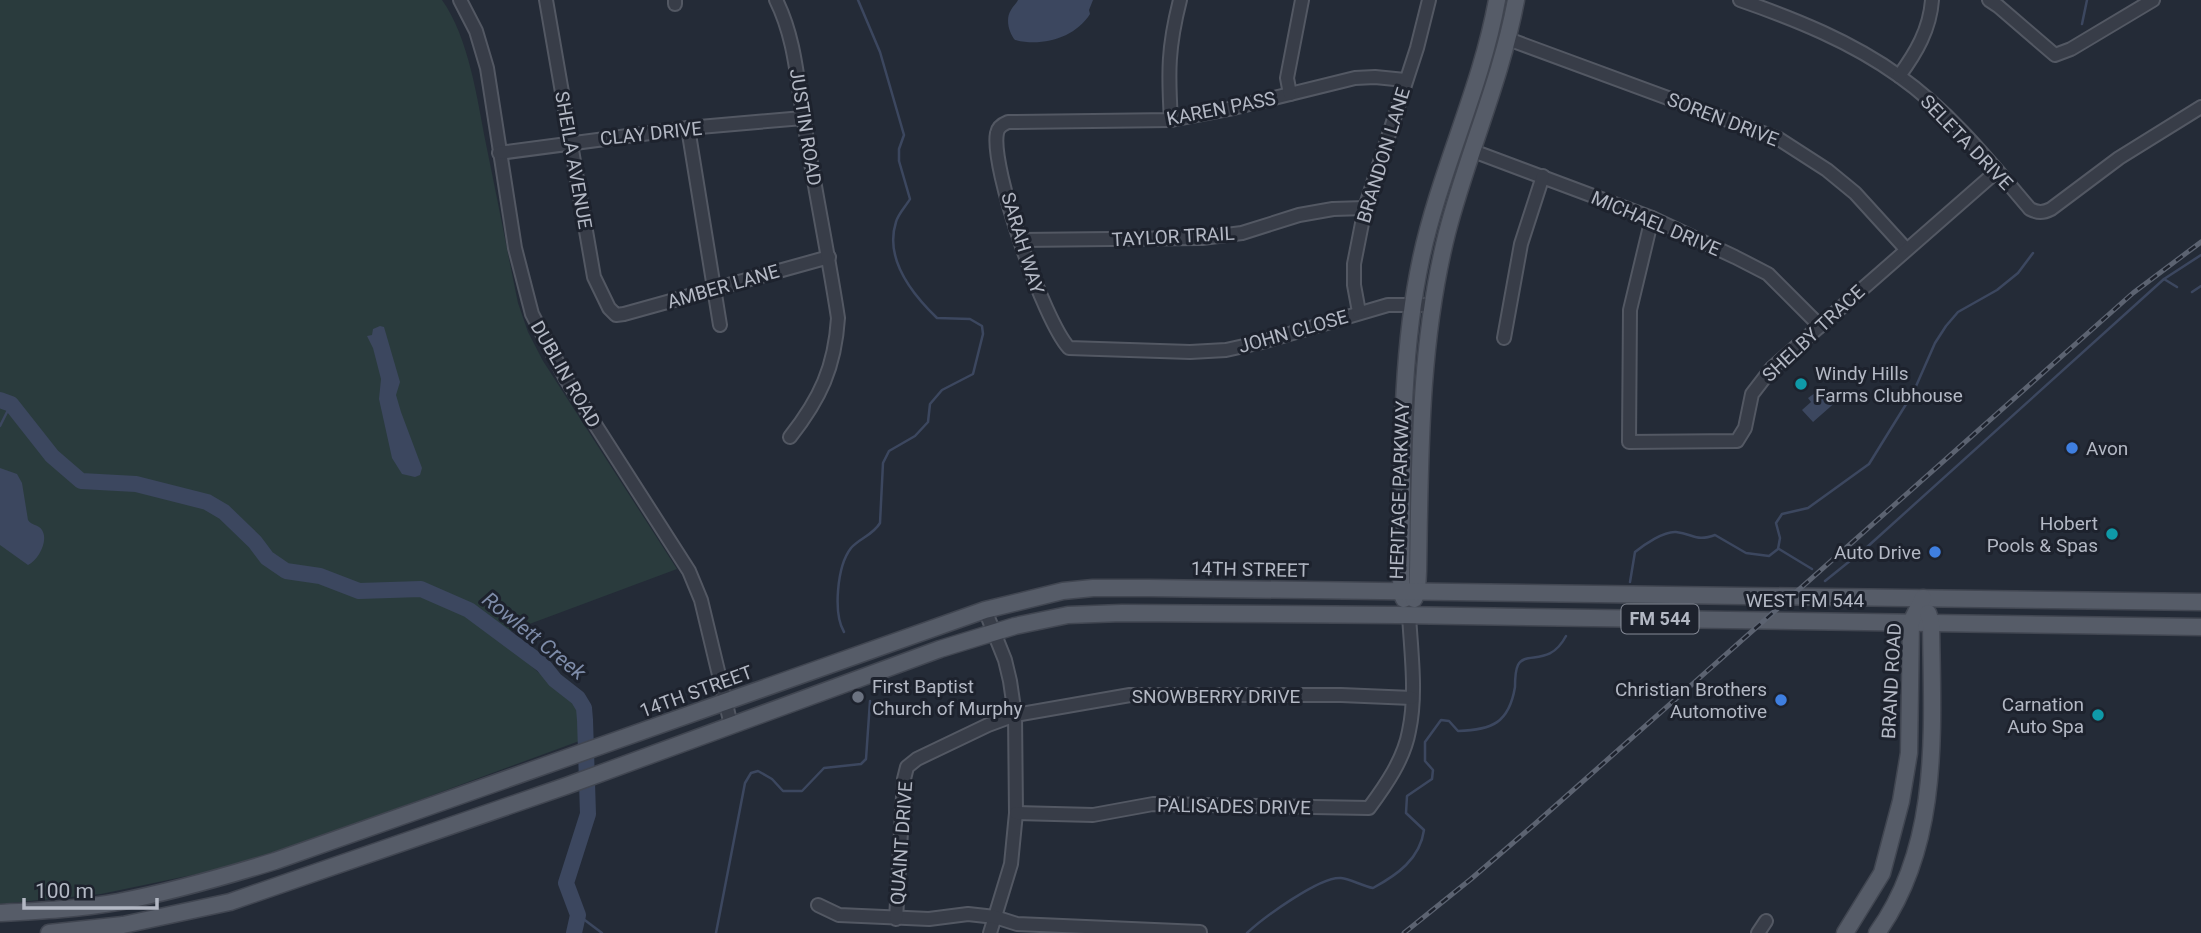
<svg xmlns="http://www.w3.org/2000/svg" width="2201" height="933" font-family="Roboto,sans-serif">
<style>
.green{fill:#2a3b3d}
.water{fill:#3c475f}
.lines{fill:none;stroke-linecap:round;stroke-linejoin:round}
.stream{stroke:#3c475f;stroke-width:2.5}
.river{stroke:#3c475f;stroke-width:16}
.minor-casing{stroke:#535863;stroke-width:16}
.major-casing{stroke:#414651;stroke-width:19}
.minor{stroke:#383d48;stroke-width:12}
.major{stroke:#565c68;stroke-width:16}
.rail-casing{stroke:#5c6371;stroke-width:5}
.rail{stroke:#1d222d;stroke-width:2.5;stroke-dasharray:8;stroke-linecap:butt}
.culture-dot{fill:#0f9aa8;stroke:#1d222d;stroke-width:2.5}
.shop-dot{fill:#3f7fe0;stroke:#1d222d;stroke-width:2.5}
.worship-dot{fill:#6b7280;stroke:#1d222d;stroke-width:2.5}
.labels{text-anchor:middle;stroke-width:6;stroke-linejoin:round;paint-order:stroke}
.shield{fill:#1d222d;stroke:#868b97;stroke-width:2}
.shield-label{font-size:18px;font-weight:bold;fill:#b3b8c4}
.street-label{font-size:19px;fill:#b3b8c4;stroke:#1d222d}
.poi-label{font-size:19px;fill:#b3b8c4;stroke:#1d222d;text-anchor:end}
.water-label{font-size:21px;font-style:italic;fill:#7e8ca9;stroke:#1d222d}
</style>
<rect width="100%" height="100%" fill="#242b37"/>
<path class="green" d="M0,0h442c27,38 35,98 44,144 11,53 21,106 32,159l10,29 15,29 134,208 -180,67 80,70 5,34 -306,113 -60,17 -115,24 -101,10z"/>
<g class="water">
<path d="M1018,0h75l-4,10 1,4c-15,24 -48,33 -75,26 -6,-7 -10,-21 -4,-30 2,-4 5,-6 7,-10z"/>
<path d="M380,326l4,1 16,55 -4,13 5,17 21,56 -2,7 -5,2 -13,-3 -10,-16 -13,-59 2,-20 -8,-31 -6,-12 5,-1 1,-6z"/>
<path d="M1827,388l11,12 -25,22 -11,-12 9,-8 -3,-4 7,-5 3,3z"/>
<path d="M0,468l17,6 5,9 6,37c4,6 10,4 14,10 7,11 -4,30 -14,35l-28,-20z"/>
</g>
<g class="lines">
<g class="stream">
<path d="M2082,24l5,-24"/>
<path d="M2164,279l37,-24"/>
<path d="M2192,292l9,-6"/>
<path d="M0,426l11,-22"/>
<path d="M1779,549l33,20"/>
<path d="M1825,581l41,-33 298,-269 13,8"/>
<path d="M1630,582l5,-30c10,-8 29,-21 41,-20 18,2 20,10 39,3l31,18 23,3 9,-7 2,-11 -4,-15 6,-9 26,-6 61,-44 44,-71 22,-50 11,-17 12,-14 39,-22 21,-17 15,-20"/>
<path d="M844,632c-11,-19 -7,-66 7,-84 9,-10 22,-13 29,-25l3,-60 6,-12 26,-15 13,-14 2,-18 12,-14 31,-16 10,-40 -1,-8 -12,-7 -33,-1c-25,-24 -53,-59 -41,-96 2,-8 10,-16 14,-23l-11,-38v-12l5,-14 -24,-83 -22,-52"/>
<path d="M578,915l24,18"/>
<path d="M716,933l29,-150 6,-10 7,-2 14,8 11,12h19l22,-23 37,-4 5,-5 4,-58"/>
<path d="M1247,933c16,-15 73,-57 94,-55 10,1 21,8 32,10 24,-13 47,-29 51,-58l-18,-17 1,-17 25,-17 1,-9 -8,-9v-19l16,-22 8,1 9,10c34,-1 51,-8 57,-44 0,-7 0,-16 3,-22 8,-15 31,3 48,-29"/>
</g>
<path class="river" d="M0,400l11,4 41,52 29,25 55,3 71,18 17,10 31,30 12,16 19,13 34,5 39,15 62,-2 48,21 74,55 12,15 23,18 6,10 1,12 3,94 -22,69 12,32 -4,18"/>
<g class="minor-casing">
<g id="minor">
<path d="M460,0l16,31 11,37 28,180 17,66 34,65 123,192 12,29 30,125"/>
<path d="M546,0l48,277 15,31 7,7 8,-1 205,-57"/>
<path d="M776,0c19,38 21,79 28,121 10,65 24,131 34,197 -3,49 -18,81 -48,119"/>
<path d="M1740,0c55,19 112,42 159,76 51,36 91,86 131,133 8,4 13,4 21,0l68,-51 82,-51"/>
<path d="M1989,0l9,6 57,49 16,-6 82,-49"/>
<path d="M675,4v-4"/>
<path d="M1508,39l271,100 48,31 28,23 51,56"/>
<path d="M1899,76c17,-23 31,-47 33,-76"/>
<path d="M1405,80l-30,-3 -20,1 -126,31 -58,11 -163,2c-5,2 -10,5 -11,11 -7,35 47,188 72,215l121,4 36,-2 36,-8 126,-37h45"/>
<path d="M1290,94l-3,-16 15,-78"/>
<path d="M1171,120c-3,-48 -3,-73 9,-120"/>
<path d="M688,128l32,197"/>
<path d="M1473,151l179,67 83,39 33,17 52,52"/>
<path d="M499,153l189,-25 115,-10"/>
<path d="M1652,218l-22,92 -1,132 108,-1 8,-13 7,-34 20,-26 225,-197"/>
<path d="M1020,240l182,-2 40,-5 57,-18 34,-6 32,-1"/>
<path d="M1359,312l-5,-27v-21l11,-56 52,-160 12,-48"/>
<path d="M1504,338l17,-94 22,-68"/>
<path d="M985,610l20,50 5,21 5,34 1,98 -5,51 -21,69"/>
<path d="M1016,813l77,2 60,-11 216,4c17,-23 35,-49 40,-77 8,-37 2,-79 0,-116"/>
<path d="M818,905l21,10 90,4 39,-5 27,3 22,7 183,8"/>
<path d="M896,919l8,-140 3,-12 10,-8 71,-34 27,-10 115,-20h211l71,3"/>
<path d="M1758,933l8,-12"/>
</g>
</g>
<g class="major-casing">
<g id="major">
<path d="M1404,599l-3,-7c2,-110 -3,-225 20,-333 19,-89 60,-170 76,-259"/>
<path d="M1414,599l3,-7 1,-21c2,-113 1,-227 29,-338 20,-78 54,-153 69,-233"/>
<path d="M0,913c39,-2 79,-4 118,-11 53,-10 105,-25 157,-41l710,-251 78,-19 30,-3h57l1051,14"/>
<path d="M49,933l74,-8 107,-23 336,-116 374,-137 75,-23 53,-11 54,-2 276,2 803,12"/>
<path d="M1845,933l37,-60 19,-72 8,-48 2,-131 12,-24"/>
<path d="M1877,933c65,-90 55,-206 54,-311l-3,-9"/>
</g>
</g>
<use href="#minor" class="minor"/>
<use href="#major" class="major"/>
<g class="rail-casing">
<path id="rail" d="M1404,933l67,-54 65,-56 597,-530 68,-51"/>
</g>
<use href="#rail" class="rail"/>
</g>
<g class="culture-dot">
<circle cx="1801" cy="384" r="7"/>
<circle cx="2112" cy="534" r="7"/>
<circle cx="2098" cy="715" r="7"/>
</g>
<g class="shop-dot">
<circle cx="2072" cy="448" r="7"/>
<circle cx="1935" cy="552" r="7"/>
<circle cx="1781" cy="700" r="7"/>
</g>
<circle class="worship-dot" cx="858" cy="697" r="7"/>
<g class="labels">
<rect class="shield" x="1621.5" y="604.5" width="77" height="29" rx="5"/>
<g class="shield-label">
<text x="1660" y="625">FM 544</text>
</g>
<g class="street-label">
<text transform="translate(1221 108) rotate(-11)" y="7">KAREN PASS</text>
<text transform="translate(1723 119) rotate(21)" y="7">SOREN DRIVE</text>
<text transform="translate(806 127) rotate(81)" y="7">JUSTIN ROAD</text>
<text transform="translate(651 133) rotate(-6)" y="7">CLAY DRIVE</text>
<text transform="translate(1967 142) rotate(46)" y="7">SELETA DRIVE</text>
<text transform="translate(1383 155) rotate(-73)" y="7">BRANDON LANE</text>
<text transform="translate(574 160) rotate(80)" y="7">SHEILA AVENUE</text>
<text transform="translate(1656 223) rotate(23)" y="7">MICHAEL DRIVE</text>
<text transform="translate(1173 236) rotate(-3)" y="7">TAYLOR TRAIL</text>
<text transform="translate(1023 243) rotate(73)" y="7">SARAH WAY</text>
<text transform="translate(723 286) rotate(-16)" y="7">AMBER LANE</text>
<text transform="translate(1293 331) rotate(-16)" y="7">JOHN CLOSE</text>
<text transform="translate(1813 333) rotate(-43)" y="7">SHELBY TRACE</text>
<text transform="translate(566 374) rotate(60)" y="7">DUBLIN ROAD</text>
<text transform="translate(1399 490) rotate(-88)" y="7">HERITAGE PARKWAY</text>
<text transform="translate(1250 569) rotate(1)" y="7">14TH STREET</text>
<text x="1805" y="607">WEST FM 544</text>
<text transform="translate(1891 681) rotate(-87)" y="7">BRAND ROAD</text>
<text transform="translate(696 691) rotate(-20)" y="7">14TH STREET</text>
<text x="1216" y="703">SNOWBERRY DRIVE</text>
<text transform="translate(1234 806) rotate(1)" y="7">PALISADES DRIVE</text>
<text transform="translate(901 843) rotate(-86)" y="7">QUAINT DRIVE</text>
</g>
<g class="poi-label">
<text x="1815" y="380" text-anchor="start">Windy Hills<tspan x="1815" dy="22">Farms Clubhouse</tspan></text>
<text x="2086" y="455" text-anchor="start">Avon</text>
<text x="2098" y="530">Hobert<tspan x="2098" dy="22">Pools &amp; Spas</tspan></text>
<text x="1921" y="559">Auto Drive</text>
<text x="872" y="693" text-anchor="start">First Baptist<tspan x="872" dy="22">Church of Murphy</tspan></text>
<text x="1767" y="696">Christian Brothers<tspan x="1767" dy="22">Automotive</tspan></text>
<text x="2084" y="711">Carnation<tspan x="2084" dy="22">Auto Spa</tspan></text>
</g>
<g class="water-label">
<text transform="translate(534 636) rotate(39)" y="7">Rowlett Creek</text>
</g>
</g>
<path d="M24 898v10h133v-10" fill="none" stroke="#b3b8c4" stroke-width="3.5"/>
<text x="35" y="898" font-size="21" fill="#b3b8c4" stroke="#1d222d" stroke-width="5" paint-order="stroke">100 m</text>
</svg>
